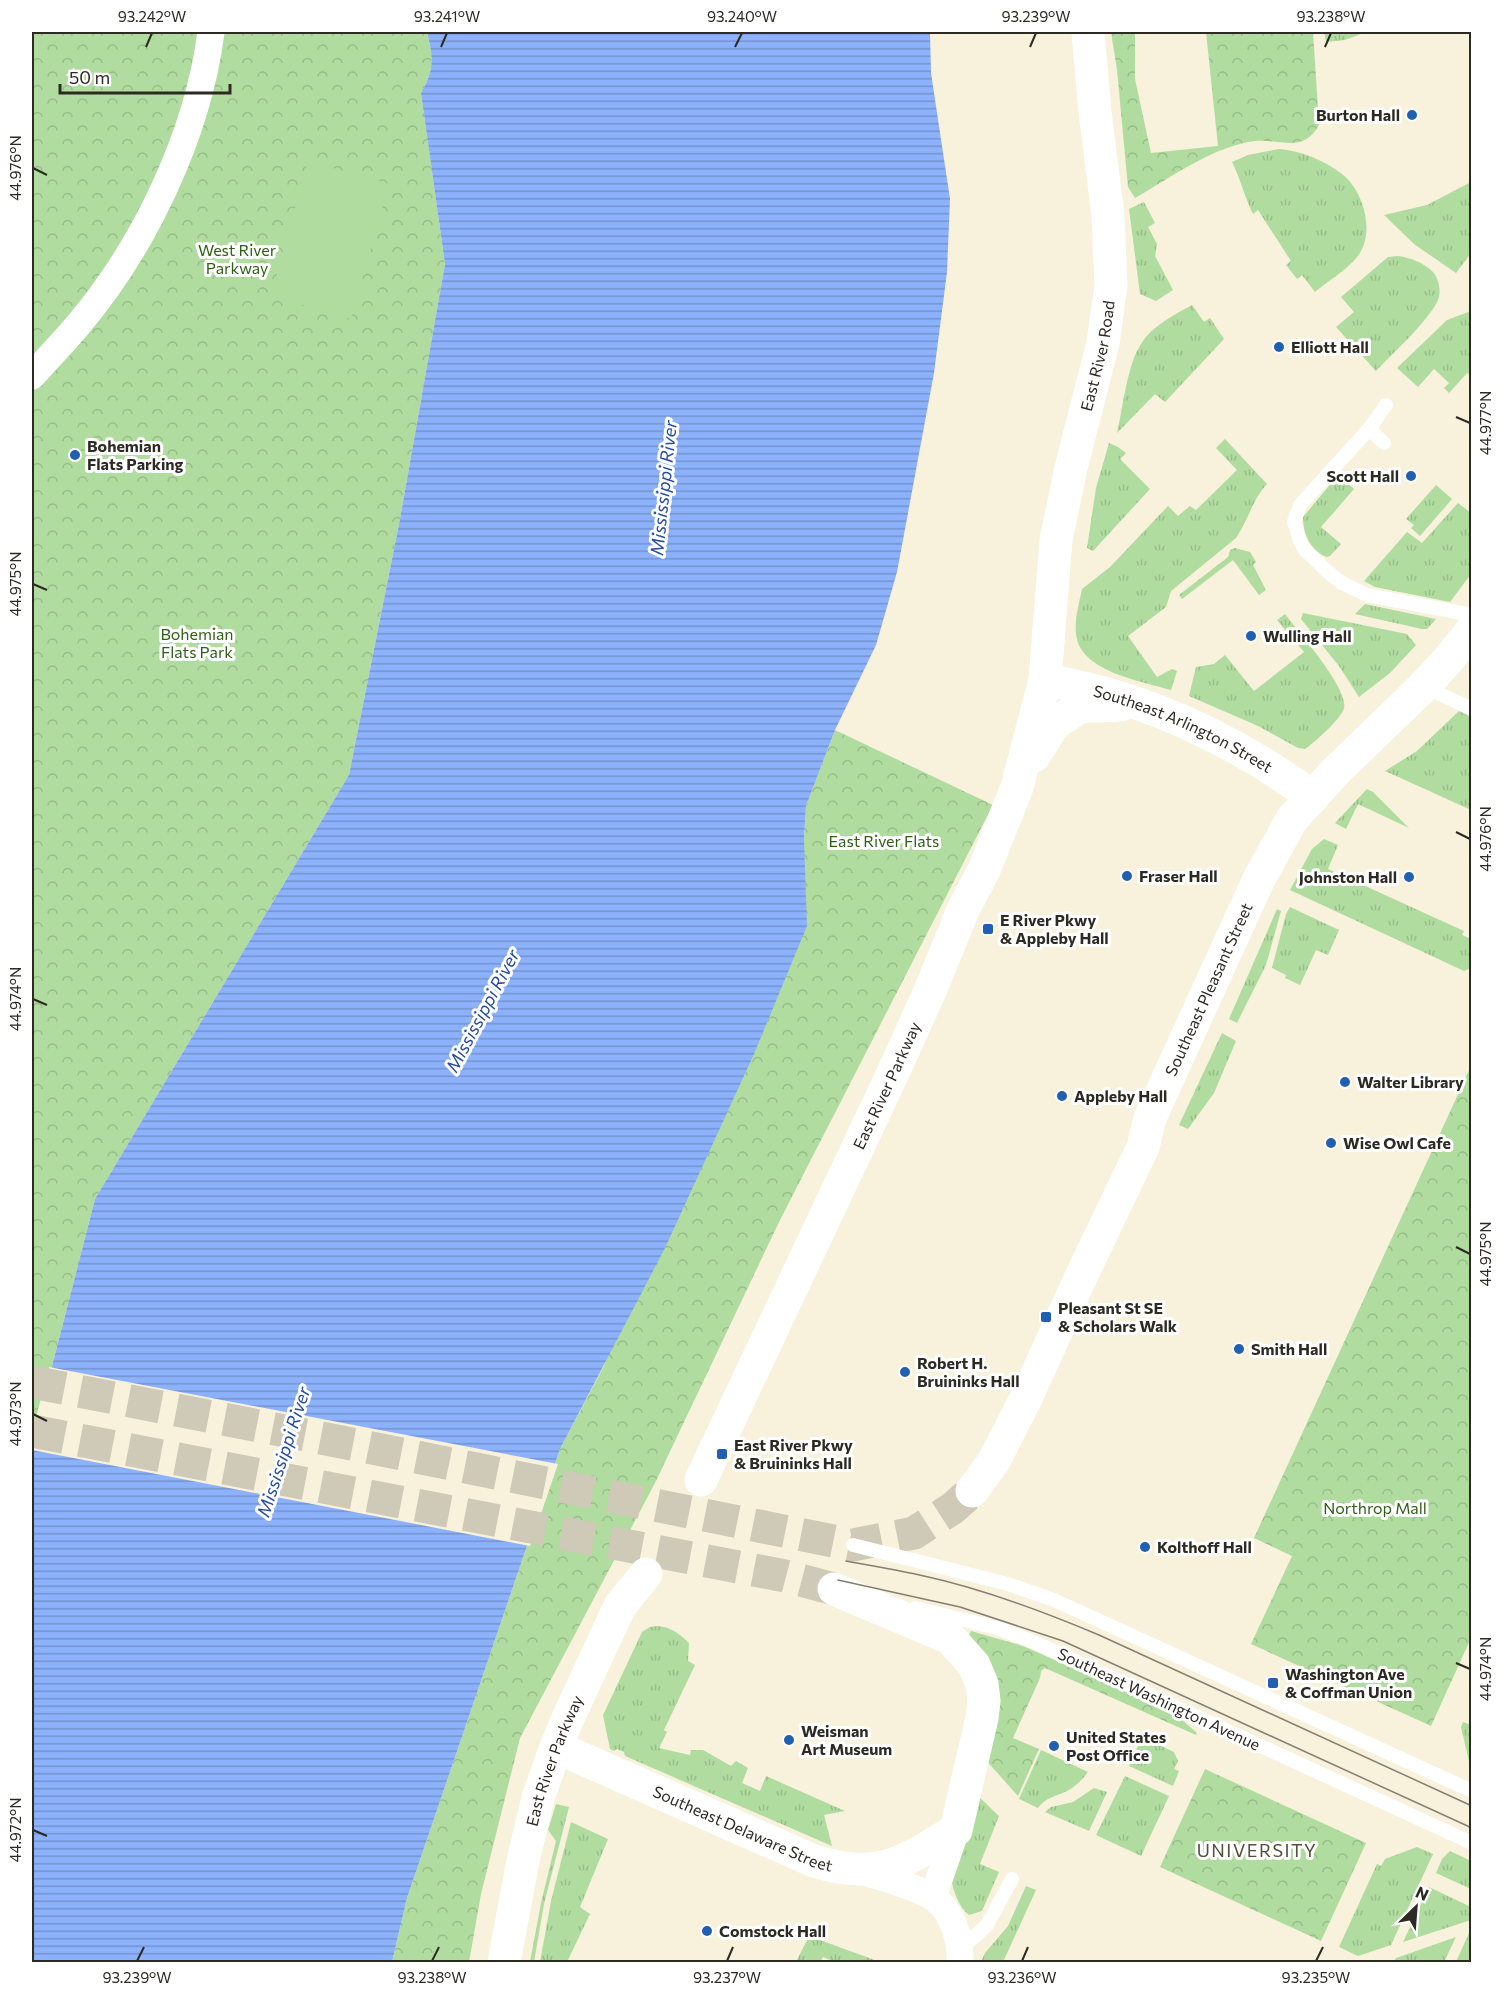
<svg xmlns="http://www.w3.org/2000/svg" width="1503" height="1994" font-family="Commissioner,sans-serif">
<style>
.grass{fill:url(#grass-tufts)}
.park{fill:url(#park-crowns)}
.pitch{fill:#b0dc9f}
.water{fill:url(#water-rules)}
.pier{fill:#f8f1dc}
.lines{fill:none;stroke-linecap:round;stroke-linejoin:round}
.secondary-tunnel{stroke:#cfc9b7;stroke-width:33;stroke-dasharray:33 16;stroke-linecap:butt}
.lane{stroke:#fff;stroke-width:14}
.street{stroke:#fff;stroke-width:27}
.secondary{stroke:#fff;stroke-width:33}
.tram{stroke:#847f72;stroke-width:1.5}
.ticks{fill:none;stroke:#2d2a23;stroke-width:2}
.poi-dot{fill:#2160b1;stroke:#fff;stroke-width:2}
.labels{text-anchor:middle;stroke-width:6;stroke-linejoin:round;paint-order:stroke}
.poi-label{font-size:16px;font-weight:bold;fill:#2d2a23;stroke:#fff;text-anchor:start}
.park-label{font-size:16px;fill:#2f5f14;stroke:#fff}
.street-label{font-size:16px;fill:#2d2a23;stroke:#fff}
.water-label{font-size:18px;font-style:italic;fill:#264ca1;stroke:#fff}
.neighbourhood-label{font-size:18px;letter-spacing:1.5px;fill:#554f3e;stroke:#fff}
.neatline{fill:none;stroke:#2d2a23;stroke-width:2}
.ticks-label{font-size:15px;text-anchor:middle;fill:#2d2a23}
</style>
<defs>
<pattern id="grass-tufts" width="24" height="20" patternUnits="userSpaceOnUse" patternTransform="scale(1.5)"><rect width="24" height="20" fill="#b0dc9f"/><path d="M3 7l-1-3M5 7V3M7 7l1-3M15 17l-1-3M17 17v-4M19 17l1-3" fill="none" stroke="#98bd89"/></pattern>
<pattern id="park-crowns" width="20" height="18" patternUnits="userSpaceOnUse" patternTransform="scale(1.5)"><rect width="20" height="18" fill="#b0dc9f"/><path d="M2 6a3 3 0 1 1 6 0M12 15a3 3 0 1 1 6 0" fill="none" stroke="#98bd89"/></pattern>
<pattern id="water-rules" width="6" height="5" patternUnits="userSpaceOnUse" patternTransform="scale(1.5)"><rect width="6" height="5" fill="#8db2fd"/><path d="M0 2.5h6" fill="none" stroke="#7491cc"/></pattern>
</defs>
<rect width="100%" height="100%" fill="#f8f1dc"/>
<g class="grass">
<path d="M1324,32h42l-21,8 -19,2z"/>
<path d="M1279,149c22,2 45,11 63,25 22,17 34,60 15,83 -8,11 -31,26 -42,35l-13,-17 -5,4 -11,-14 5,-4 -33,-51 -5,4c-9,-18 -12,-34 -21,-52l16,-7z"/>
<path d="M1471,182v71l-15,20 -42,-29 -30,-29 43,-10z"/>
<path d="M1144,202l11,21 -7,4 9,17 -2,12 18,34 -17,11 -16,-7 -11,-85z"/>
<path d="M1398,256c13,2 24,6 34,15 6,6 9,17 7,26 -5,19 -48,58 -63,74l-40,-44 18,-15 -13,-15 47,-40z"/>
<path d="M1192,305l12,17 6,-4 14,21 -59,63 -10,-8 -38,39c6,-25 10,-68 24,-89 11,-18 33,-29 51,-39z"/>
<path d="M1471,311v65l-4,-3 -18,20 -5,-5 5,-5 -15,-14 -16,18 -21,-19 50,-48z"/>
<path d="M1225,439l42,45c-15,16 -19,37 -31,54l-65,53 -5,16 -38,29 29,41 15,-8 5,2 -6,19c-27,-8 -87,-18 -94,-51 -4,-15 2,-35 5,-50l28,-22 58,-61 10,10 12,-10 6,4 41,-40 -21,-22z"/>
<path d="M1109,443l9,4 8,6 -6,6 30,30 -57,62 -6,-3 9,-60z"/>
<path d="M1338,475l16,14 -33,38 20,17 -11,12 -4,1c-16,-8 -23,-22 -23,-40z"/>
<path d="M1436,485l16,14 -32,37 -9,-8 3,-3 -8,-6z"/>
<path d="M1458,503l13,10v61l-21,28 -75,-15 -11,-6 43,-49 15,11z"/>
<path d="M1235,548l15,4 6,10 -3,3 13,25 -7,5 -26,-35 -51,39 -3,-4 49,-38 2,-7z"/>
<path d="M1365,604l71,15 -9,10h-5l-67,-15z"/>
<path d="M1303,613l104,21 9,11 -26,28 -31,24 -20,-31 -38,-47z"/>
<path d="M1285,614c12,16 64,75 59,94 -2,10 -30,35 -39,41l-7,-1 -40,-22 -69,-30 7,-29 18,-3 11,-9 29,36 50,-39 -27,-32z"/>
<path d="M1459,711l12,6v93l-86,-39 32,-20z"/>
<path d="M1367,789l6,3 36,36 -51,-24 -12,25 -11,-6z"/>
<path d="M1324,839l14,6 -10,24 136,62 -2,4 9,4v29l-7,3 -174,-81 22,-41z"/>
<path d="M1290,907l49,23 -11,25 -12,-5 -16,35 -15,-7 1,-3 -14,-7 14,-54z"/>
<path d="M1277,909l4,2 -15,54 -29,58 -8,-4z"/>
<path d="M1222,1033l14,8 -22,52 -26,36 -9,-4z"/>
<path d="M658,1626c13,1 22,8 31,17l-1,18 7,4 -31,65 3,2 -8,16 31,7 1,-5h12l28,16 5,-5 12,7 -6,15 18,8 6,-15 79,35 -21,4 8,31 -207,-90 -1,-4 -7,-3 -3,2 -4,-2 -7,-34 2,-4 37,-79 8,-5z"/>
<path d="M1463,1722l8,3 -2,11 2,1v33l-10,-43z"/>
<path d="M1142,1737l32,15 4,9 -4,8 5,2 -6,15 -44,-20z"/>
<path d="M1041,1750l47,22c-6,8 -12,14 -21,19 -12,6 -21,6 -29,17l-19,-9z"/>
<path d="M1125,1776l44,20 -28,60 -45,-21z"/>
<path d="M1094,1788l13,4 -18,39 -44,-19 6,-5 22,-5z"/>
<path d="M977,1795l22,21 -19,48 19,8 -17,39 -13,4c-11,-9 -15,-23 -18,-36z"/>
<path d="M556,1804l13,3 -25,97 -10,58h-4l11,-59 15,-62 -8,-11z"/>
<path d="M571,1822l37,17 -28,68 10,7 -23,48h-27l11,-61z"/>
<path d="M1417,1847l16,7 -42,91 -33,11 -19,-9 38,-83 4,2 4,-7z"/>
<path d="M1450,1851l21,10v28l-35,-16 6,-14z"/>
<path d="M1026,1886l10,4 -33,72h-22l4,-9 23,-27z"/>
<path d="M1429,1887l42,20v13l-68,22z"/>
<path d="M809,1936l71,26h-45l-12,-5 -3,5h-24z"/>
<path d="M1456,1937l-12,25h-50l2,-4z"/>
</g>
<g class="park">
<path d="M32,32h395c6,25 8,37 -6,61l24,171 -45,255 -51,256 -254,424 -63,245z"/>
<path d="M1111,32h24v47l16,74 67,-7 -12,-114h107l6,93c-17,31 -41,11 -71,17 -40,8 -78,36 -113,56l-7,-11 -11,-117z"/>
<path d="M835,730l158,75 -213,415 -125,263 -135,255 -39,156 -12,68h-77l15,-64 153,-449 44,-83 200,-526 2,-34z"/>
<path d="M1471,1066v572l-40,88 -180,-82 41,-88 -38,-18z"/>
<path d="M971,1631l52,15 151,67 23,20 -1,2 -151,-67 -4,3 -1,7 -27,60 26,11 -21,47 -34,-38 -16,-121z"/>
<path d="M1205,1769l161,74 -45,98 -161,-74z"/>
<path d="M1471,1932v30h-15l13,-29z"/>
</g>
<path class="pitch" d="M308,161l81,23 -38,135 -80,-23z"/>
<path class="water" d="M427,32h503l1,41 19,126 -3,73 -13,101 -37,199 -21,73 -41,85 -29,76 -2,34 3,86 -53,128 -89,194 -105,201 -153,449 -15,64h-360v-518l63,-245 254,-424 51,-256 45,-255 -24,-171c14,-24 12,-36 6,-61z"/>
<path class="pier" d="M49,1367l509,97 -28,82 -498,-96v-17z"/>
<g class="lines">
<g class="secondary-tunnel">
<path d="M32,1382l325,63 496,100 61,-12 39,-25 19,-17"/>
<path d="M32,1431l753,145 49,13"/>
</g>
<g class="lane">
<path d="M1386,405l-17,24 -69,76 -6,17 6,19 5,9 23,22 14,11 25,12 105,20"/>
<path d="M1369,429l15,14"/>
<path d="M1425,687l47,22"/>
<path d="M853,1545l155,39 46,16 418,191"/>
<path d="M915,1608l82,20 37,14 438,201"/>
<path d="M961,1949l26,-24 25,-46"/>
</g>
<g class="street">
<path d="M32,376c15,-17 31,-33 46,-51 67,-79 120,-191 133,-293"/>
<path d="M859,1870c23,8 50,14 72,26 21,12 30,44 29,66"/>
<path d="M933,1897l23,-67"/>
</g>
<g class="secondary">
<path id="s1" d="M1045,680c98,16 188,59 268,117"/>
<path d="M1034,756l20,-32 26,-17 41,-2"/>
<path id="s2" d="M701,1480l191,-405 38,-84 33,-81 21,-40 33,-83 28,-107 11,-140 15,-72 32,-125 8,-57 -3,-71 -13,-103 -7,-80"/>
<path id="s3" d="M972,1491l22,-30 33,-65 52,-115 64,-134 7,-29 108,-237 34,-62 44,-48 88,-85 24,-26 24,-30"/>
<path id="s4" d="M556,1747l258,114c64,20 89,2 142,-31l26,-112 2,-17 -2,-17 -8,-19 -24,-27 -116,-49"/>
<path id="s5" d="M504,1962l19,-101 15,-63 18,-51 12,-29 52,-112 26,-32"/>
</g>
<g class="tram">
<path d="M846,1561c26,5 52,9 78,15 60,13 118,35 175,59l373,171"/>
<path d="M838,1580l122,27 103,34 409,187"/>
</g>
</g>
<path class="ticks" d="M146,47l6,-14M441,47l6,-14M735,47l7,-14M1030,47l6,-14M1325,47l6,-14M33,168l14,7M1456,417l14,6M33,584l14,6M1456,832l14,7M33,999l14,6M1456,1247l14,7M33,1414l14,7M1456,1663l14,6M33,1830l14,6M137,1961l7,-14M432,1961l7,-14M727,1961l6,-14M1022,1961l6,-14M1316,1961l7,-14"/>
<g class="poi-dot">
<circle cx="1412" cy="115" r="6"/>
<circle cx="1279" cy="347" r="6"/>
<circle cx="75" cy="455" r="6"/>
<circle cx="1411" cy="476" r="6"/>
<circle cx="1251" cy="636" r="6"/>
<circle cx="1127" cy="876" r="6"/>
<circle cx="1409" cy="877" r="6"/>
<rect x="982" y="923" width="12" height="12" rx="3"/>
<circle cx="1345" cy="1082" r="6"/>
<circle cx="1062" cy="1096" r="6"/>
<circle cx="1331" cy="1143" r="6"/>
<rect x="1040" y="1311" width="12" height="12" rx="3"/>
<circle cx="1239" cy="1349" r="6"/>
<circle cx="905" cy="1372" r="6"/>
<rect x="716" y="1448" width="12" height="12" rx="3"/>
<circle cx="1145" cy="1547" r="6"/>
<rect x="1267" y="1677" width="12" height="12" rx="3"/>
<circle cx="789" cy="1740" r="6"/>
<circle cx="1054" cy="1746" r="6"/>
<circle cx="707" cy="1931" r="6"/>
</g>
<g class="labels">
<g class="poi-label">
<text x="1400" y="121" text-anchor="end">Burton Hall</text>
<text x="1291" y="353">Elliott Hall</text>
<text x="87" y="452">Bohemian<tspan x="87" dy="18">Flats Parking</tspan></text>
<text x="1399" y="482" text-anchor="end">Scott Hall</text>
<text x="1263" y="642">Wulling Hall</text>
<text x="1139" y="882">Fraser Hall</text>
<text x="1397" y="883" text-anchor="end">Johnston Hall</text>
<text x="1000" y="926">E River Pkwy<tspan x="1000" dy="18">&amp; Appleby Hall</tspan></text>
<text x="1357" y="1088">Walter Library</text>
<text x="1074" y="1102">Appleby Hall</text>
<text x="1343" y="1149">Wise Owl Cafe</text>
<text x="1058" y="1314">Pleasant St SE<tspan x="1058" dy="18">&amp; Scholars Walk</tspan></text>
<text x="1251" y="1355">Smith Hall</text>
<text x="917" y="1369">Robert H.<tspan x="917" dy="18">Bruininks Hall</tspan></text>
<text x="734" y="1451">East River Pkwy<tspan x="734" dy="18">&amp; Bruininks Hall</tspan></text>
<text x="1157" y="1553">Kolthoff Hall</text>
<text x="1285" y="1680">Washington Ave<tspan x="1285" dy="18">&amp; Coffman Union</tspan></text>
<text x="801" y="1737">Weisman<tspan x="801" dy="18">Art Museum</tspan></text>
<text x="1066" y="1743">United States<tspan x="1066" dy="18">Post Office</tspan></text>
<text x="719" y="1937">Comstock Hall</text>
</g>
<g class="park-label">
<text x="237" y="256">West River<tspan x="237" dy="18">Parkway</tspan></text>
<text x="197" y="640">Bohemian<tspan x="197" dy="18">Flats Park</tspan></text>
<text x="884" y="847">East River Flats</text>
<text x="1375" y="1514">Northrop Mall</text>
</g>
<g class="street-label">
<text dy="6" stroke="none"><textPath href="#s2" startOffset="1202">East River Road</textPath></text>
<text dy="6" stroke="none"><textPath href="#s1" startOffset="147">Southeast Arlington Street</textPath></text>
<text dy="6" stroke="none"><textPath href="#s3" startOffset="556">Southeast Pleasant Street</textPath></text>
<text dy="6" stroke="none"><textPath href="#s2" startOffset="436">East River Parkway</textPath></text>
<text transform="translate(1159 1699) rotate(25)" y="6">Southeast Washington Avenue</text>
<text dy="6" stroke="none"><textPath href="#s5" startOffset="208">East River Parkway</textPath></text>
<text dy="6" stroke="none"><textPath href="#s4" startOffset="204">Southeast Delaware Street</textPath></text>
</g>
<g class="water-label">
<text transform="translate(664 488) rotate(-84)" y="6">Mississippi River</text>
<text transform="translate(483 1011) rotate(-62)" y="6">Mississippi River</text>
<text transform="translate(284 1452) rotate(-72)" y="6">Mississippi River</text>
</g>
<g class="neighbourhood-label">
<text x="1257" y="1857">UNIVERSITY</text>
</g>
</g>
<rect width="1503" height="1994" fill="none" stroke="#ffffff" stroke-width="66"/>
<g transform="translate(1416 1907) rotate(25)" stroke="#ffffff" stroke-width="4.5" paint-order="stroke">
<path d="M0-4.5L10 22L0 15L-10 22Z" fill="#2d2a23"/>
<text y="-9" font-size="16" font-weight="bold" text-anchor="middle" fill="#2d2a23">N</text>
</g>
<path d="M60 84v9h170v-9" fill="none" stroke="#2d2a23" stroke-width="3"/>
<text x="69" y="84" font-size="18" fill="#2d2a23" stroke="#ffffff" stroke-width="4.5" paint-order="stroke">50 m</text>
<rect x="33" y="33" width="1437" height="1928" class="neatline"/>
<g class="ticks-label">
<text x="152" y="22">93.242°W</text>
<text x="447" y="22">93.241°W</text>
<text x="742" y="22">93.240°W</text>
<text x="1036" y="22">93.239°W</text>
<text x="1331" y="22">93.238°W</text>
<text transform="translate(16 168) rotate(-90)" y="5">44.976°N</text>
<text transform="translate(1486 423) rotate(-90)" y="5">44.977°N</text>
<text transform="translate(16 584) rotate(-90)" y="5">44.975°N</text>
<text transform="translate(1486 839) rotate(-90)" y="5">44.976°N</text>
<text transform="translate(16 999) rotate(-90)" y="5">44.974°N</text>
<text transform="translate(1486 1254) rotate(-90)" y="5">44.975°N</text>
<text transform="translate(16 1414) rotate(-90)" y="5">44.973°N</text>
<text transform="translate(1486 1669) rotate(-90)" y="5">44.974°N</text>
<text transform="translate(16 1830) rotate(-90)" y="5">44.972°N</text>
<text x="137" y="1983">93.239°W</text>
<text x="432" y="1983">93.238°W</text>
<text x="727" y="1983">93.237°W</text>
<text x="1022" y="1983">93.236°W</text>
<text x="1316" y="1983">93.235°W</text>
</g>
</svg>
